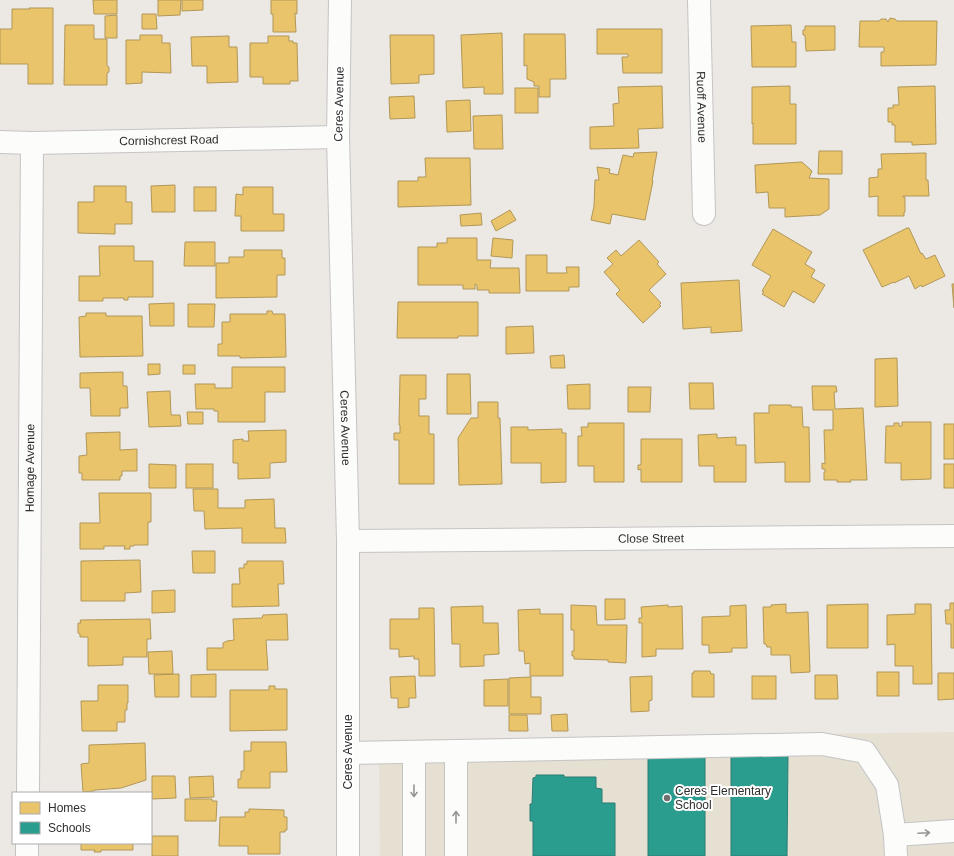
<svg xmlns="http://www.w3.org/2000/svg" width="954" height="856" font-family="Arial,sans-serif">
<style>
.education{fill:#e6e0d3}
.homes{fill:#e9c46a;stroke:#b19758}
.schools{fill:#2a9d8f;stroke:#2b7c72}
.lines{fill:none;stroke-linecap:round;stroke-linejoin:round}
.minor-casing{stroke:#c5c4c5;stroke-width:24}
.minor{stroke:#fcfcfb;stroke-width:22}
.oneway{stroke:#959594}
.poi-dot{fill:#706f6e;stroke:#fff;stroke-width:1.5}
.labels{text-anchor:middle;stroke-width:4;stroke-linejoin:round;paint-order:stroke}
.street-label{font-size:12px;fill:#2e2e2e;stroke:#fff}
.poi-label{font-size:12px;fill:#2e2e2e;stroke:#fff;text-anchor:start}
</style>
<rect width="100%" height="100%" fill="#ece8e4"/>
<path class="education" d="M954,732v124h-574l-1,-116z"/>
<g class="homes">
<path d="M93,0h24v14h-23z"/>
<path d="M158,0h23l-1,15 -22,1z"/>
<path d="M182,0h21v10l-21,1z"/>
<path d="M271,0h26v14l-2,-1 1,19h-23v-18h-2z"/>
<path d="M29,8h24v76h-25v-20h-28v-35h12v-20h18z"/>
<path d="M142,14h14l1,15h-15z"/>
<path d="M117,15v23h-12v-22z"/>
<path d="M890,18l5,1 2,2h40l-1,44 -55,1v-14h3v-5h-25l1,-26h19l2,-2h5l2,3z"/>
<path d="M65,25h29v14h13v27l2,1v5l-2,1v12h-43z"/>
<path d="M791,25l1,17h4v25h-44l-1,-41z"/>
<path d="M805,26h30v24l-29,1 -1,-16h-2v-5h2z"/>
<path d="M597,29h65v44h-39l-1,-16h6v-3h-31z"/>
<path d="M502,33l1,61h-19v-7l-21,1 -2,-53z"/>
<path d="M524,34h41l1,45h-16v18h-11v-11h-5v-4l-7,-3v-14l-3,1z"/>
<path d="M140,35h22v8h8l1,30 -29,-1v11l-16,1v-44h14z"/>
<path d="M390,35h44v39l-15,1v8l-28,1z"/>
<path d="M229,36v11h8l1,35 -31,1v-17h-15l-1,-29z"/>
<path d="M268,36h21v5h4v2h4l1,38h-8v3h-27v-7h-13v-34h18z"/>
<path d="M662,86l1,42 -25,1 1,19 -49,1v-22l24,-1 -1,-22 6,-1 -1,-16z"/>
<path d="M790,86v18h6v40h-43v-21l-1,1v-37z"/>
<path d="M935,86l1,58 -24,1v-3h-17v-17h-3v-3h-4v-14h5v-3h6l-1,-18z"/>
<rect x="515" y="88" width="23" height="25"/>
<path d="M414,96l1,22 -25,1 -1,-22z"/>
<path d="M470,100l1,31 -24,1 -1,-31z"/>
<path d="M502,115l1,34h-29l-1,-33z"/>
<path d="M819,151h23v23h-24z"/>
<path d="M657,152l-5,29h1l-8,39 -33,-6 -2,10 -19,-4 3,-14 1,-26h4l-2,-13 13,2 -1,4 9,2 5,-20 10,2 1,-4z"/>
<path d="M926,153v27h2l1,16h-26v1h2v15h-1v4h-26v-20l-9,1v-19l9,-1v-8h4l-1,-15z"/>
<path d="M425,158h45l1,47 -73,2v-26h20v-4h8z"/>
<path d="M802,162l10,9 -3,7 20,1v30l-9,6 -35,2v-9h-16l-1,-16 -12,1 -1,-28z"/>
<path d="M175,185v27h-23l-1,-26z"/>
<path d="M94,186h32v16h6v22h-17v10l-37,-1v-31h16z"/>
<rect x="194" y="187" width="22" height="24"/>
<path d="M243,187h30v27h11v17h-43v-15h-6l1,-22 7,1z"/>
<path d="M510,210l6,10 -20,11 -5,-10z"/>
<path d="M481,213l1,12 -21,1 -1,-11z"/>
<path d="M907,228h2l12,26 1,-1 4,6 9,-4 10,21 -23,11 -1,-2 -6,4 -6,-13 -15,7v-1l-12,5 -19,-37z"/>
<path d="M773,229l39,23 -7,12 10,6 -4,7 14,8 -11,18 -21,-12 -9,16 -22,-13 2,-2 -2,-1 9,-15 -19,-11z"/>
<path d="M447,238h30v22h14l-1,8h29l1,25h-31v-3h-12v-5l-2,-1v5h-12v-4h-45v-38h19v-4h10z"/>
<path d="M493,238l20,2 -1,18 -21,-2z"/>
<path d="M639,240l20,22 -2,2 9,10 -17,16 12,13 -2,2 2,1 -18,17 -27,-29 4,-4 -16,-18 9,-8 -6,-6 9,-8 5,6z"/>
<path d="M185,242h30v24h-31z"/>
<path d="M99,246h35v15h19v36h-25v3h-4v-2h-21v3h-24v-25h21z"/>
<path d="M244,250h38v8h3v17h-8v22l-61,1v-35h13v-6h15z"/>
<path d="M526,255h21v18h20l-1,-6h13v20h-10v4h-43z"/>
<path d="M739,280l3,51 -31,2v-6l-28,2 -2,-46z"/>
<path d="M952,284h2v24z"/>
<path d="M398,302h80v34h-20v2h-61z"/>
<path d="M174,303v23h-24l-1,-22z"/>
<path d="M188,304h27l-1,23h-26z"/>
<path d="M267,311h5l1,3h12l1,43 -46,1v-2h-22v-12h4v-22h8v-8h37z"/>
<path d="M86,313h20v3h36l1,40 -63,1 -1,-40 7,-1z"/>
<path d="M533,326l1,27 -28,1v-27z"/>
<path d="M564,355l1,13h-14l-1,-12z"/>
<path d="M897,358l1,48 -23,1v-48z"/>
<path d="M148,364h12v10l-12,1z"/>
<rect x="183" y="365" width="12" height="9"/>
<path d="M232,367h53v25h-20v30h-47v-11h-4v-2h-18l-1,-25h20v4h17z"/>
<path d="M123,372v14h4l1,22h-8v8h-29l-1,-28h-10v-15z"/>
<path d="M447,374h23l1,40h-24z"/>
<path d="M400,375h26v24h-7v17h10v18h5v50h-35v-44h-5v-7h6v-8h-1z"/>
<path d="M689,383h24l1,26h-24z"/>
<path d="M590,384v25h-22l-1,-24z"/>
<path d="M812,386h24l1,6h-3l1,17 28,-1 4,72h-17l1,2h-14v-2h-13v-8h1v-3h-3v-6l3,1 -1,-34h9v-20h-20z"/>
<path d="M628,387h23l-1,25h-22z"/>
<path d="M170,391l1,24h9l1,11 -32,1 -2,-35z"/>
<path d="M478,402h20v16h2l2,66 -43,1 -1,-47 13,-20h7z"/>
<path d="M769,405h22v2h11l1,20h6l1,55h-25v-20l-30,1 -1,-50h15z"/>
<path d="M187,412h16v12h-15z"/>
<path d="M902,422h29v57l-30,1v-17h-16l1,-37h8v-3h5v3h3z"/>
<path d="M588,423h36v59h-30v-16h-16v-30h4l-1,-9h7z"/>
<rect x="944" y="424" width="10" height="35"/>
<path d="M511,427h17v3l34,-1v4h4v49l-25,1v-20h-30z"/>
<path d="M286,430v32l-16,1v15l-32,1v-16h-5v-23l10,-1v2h6l-1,-10z"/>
<path d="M120,432v18l17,-1v22h-15v5h-2v4h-38v-7h-3v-17l8,-1 -1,-22z"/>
<path d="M717,434v4l19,-1v8h10v37h-32v-16h-15l-1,-31z"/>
<path d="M641,439h41v43h-41v-13l-3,1v-5h3z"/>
<path d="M149,464l27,1v23h-27z"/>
<rect x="186" y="464" width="27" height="24"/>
<rect x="944" y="464" width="10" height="24"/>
<path d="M193,489h25v19h27v-8l29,-1 1,29h10l1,15h-44v-15l-37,1 -1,-18h-10z"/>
<path d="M99,493h52v29h-3v23h-14v1h-4v3h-6l1,-3h-21v3h-24v-26h20z"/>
<path d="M192,551h23v22h-22z"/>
<path d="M140,560l1,32 -16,1v8h-44v-40z"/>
<path d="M247,561h36l1,23h-6l1,22 -47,1v-23h8l-1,-16h5v-4h3z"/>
<path d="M175,590v22l-23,1v-22z"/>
<path d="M605,599h20v20l-20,1z"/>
<path d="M950,603h4v45h-3v-24h-5l-1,-14h5z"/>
<path d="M786,604v9l22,-1 2,60 -19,1 -1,-18h-19v-8h-4l-1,-3h-2l-1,-37h8v-2z"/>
<path d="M868,604v44h-41v-43z"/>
<path d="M915,604h16l1,80h-19v-18h-18v-22l-8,1v-30l28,-1z"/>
<path d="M571,605l25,1 1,19h30l-1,38 -18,-1v-2l-34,-1v-3h-2v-5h2v-21h-3z"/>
<path d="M668,605v2l14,-1 1,43h-27v7l-14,1v-34h-3v-5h3l-1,-11z"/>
<path d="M746,605l1,43h-15v4l-23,1v-8h-7v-28l28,-1v-10z"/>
<path d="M483,606v17h15l1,31 -15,1v11l-24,1v-23h-8l-1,-37z"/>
<path d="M419,608h15l1,68h-16v-17h-5v-3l-15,1v-8h-9v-30h29z"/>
<path d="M540,609v5h23v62h-33v-13l-5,1 -1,-13h-5l-1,-41z"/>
<path d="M287,614l1,26h-22l2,30h-61v-22h16v-5l4,-2 7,-1 -1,-21 29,-1 1,-3z"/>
<path d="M150,619l1,20h-4v18h-24v8l-35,1v-29h-8v-3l-2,-1v-10h3l-1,-3z"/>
<path d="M172,651l1,23h-24l-1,-22z"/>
<path d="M694,671h16l1,3h3v23h-22v-24h2z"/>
<rect x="877" y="672" width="22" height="24"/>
<path d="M938,673h16v26l-16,1z"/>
<path d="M179,674v23h-24l-1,-22z"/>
<path d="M216,674v23h-25v-22z"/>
<path d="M815,675h22l1,24h-23z"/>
<path d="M415,676l1,22h-7v9l-11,1v-10h-7l-1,-21z"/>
<path d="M652,676v24l-3,1v10l-18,1 -1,-35z"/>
<rect x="752" y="676" width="24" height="23"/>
<path d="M531,677v20h10v17h-32v-36z"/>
<path d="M508,679v27h-24v-26z"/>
<path d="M98,685h30v18h-1v7h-2v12h-8v9h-35l-1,-30h17z"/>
<path d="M269,686h6v3h12v41l-57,1v-41h39z"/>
<path d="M567,714l1,17h-16l-1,-16z"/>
<path d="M509,715h18l1,16h-19z"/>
<path d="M251,742h35l1,30h-17v16h-32v-9h3v-8h3v-20h7z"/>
<path d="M145,743l1,37 -25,8 -26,2 -1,1 -11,1 -2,-28 8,-1v-18z"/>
<path d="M152,776h23l1,22 -24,1z"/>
<path d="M213,776l1,21 -24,1 -1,-21z"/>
<path d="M185,799h27v2h5l-1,20h-31z"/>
<path d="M249,809l35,1v7h3v13h-2v2h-5v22h-32v-8h-29l1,-29h25v-5h4z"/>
<rect x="152" y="836" width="26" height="20"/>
<path d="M81,843h52v7h-32v2h-7l1,-2h-14z"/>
</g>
<g class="schools">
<path d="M705,755v101h-57v-100z"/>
<path d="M731,755h57l-1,101h-56z"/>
<path d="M536,775h28v2h32v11l6,1v14h13v53h-82v-35h-3v-17h2l1,-26 3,-1z"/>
</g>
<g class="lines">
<g class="minor-casing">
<g id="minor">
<path id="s1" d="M340,0l-2,137 10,404v315"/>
<path id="s2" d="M699,0l5,214"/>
<path id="s3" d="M0,142l32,1 306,-6"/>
<path id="s4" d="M348,541l606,-5"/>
<path d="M414,752v104"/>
<path d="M348,753l474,-9 43,8 22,33 8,50 1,21"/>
<path id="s5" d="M28,793l4,-650"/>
<path d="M895,835l59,-4"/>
<path d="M27,856v-13"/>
<path d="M456,856v-104"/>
</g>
</g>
<use href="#minor" class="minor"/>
</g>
<defs><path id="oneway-shaft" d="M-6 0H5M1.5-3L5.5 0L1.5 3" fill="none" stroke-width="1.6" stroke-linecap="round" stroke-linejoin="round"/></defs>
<g class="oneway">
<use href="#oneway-shaft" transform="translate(414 791) rotate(90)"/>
<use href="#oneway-shaft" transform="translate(456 817) rotate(-90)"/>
<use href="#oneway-shaft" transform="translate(924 833) rotate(-3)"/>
</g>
<circle class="poi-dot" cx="667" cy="798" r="4"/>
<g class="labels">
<g class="street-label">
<text transform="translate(339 104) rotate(-89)" y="4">Ceres Avenue</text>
<text dy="4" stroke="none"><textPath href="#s2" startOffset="107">Ruoff Avenue</textPath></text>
<text dy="4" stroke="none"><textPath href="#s3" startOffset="169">Cornishcrest Road</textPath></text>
<text dy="4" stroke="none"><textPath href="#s1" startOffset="428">Ceres Avenue</textPath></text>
<text dy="4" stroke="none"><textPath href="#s5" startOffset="325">Homage Avenue</textPath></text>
<text dy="4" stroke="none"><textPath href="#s4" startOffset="303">Close Street</textPath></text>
<text transform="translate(348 752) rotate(-90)" y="4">Ceres Avenue</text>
</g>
<g class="poi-label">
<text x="675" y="795">Ceres Elementary<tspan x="675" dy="14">School</tspan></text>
</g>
</g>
<rect x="12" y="792" width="140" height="52" fill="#ffffff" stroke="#ababab"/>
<rect x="20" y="802" width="20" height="12" fill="#e9c46a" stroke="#ababab"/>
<text x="48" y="812" font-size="12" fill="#2e2e2e">Homes</text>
<rect x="20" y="822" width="20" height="12" fill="#2a9d8f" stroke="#ababab"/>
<text x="48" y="832" font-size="12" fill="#2e2e2e">Schools</text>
</svg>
